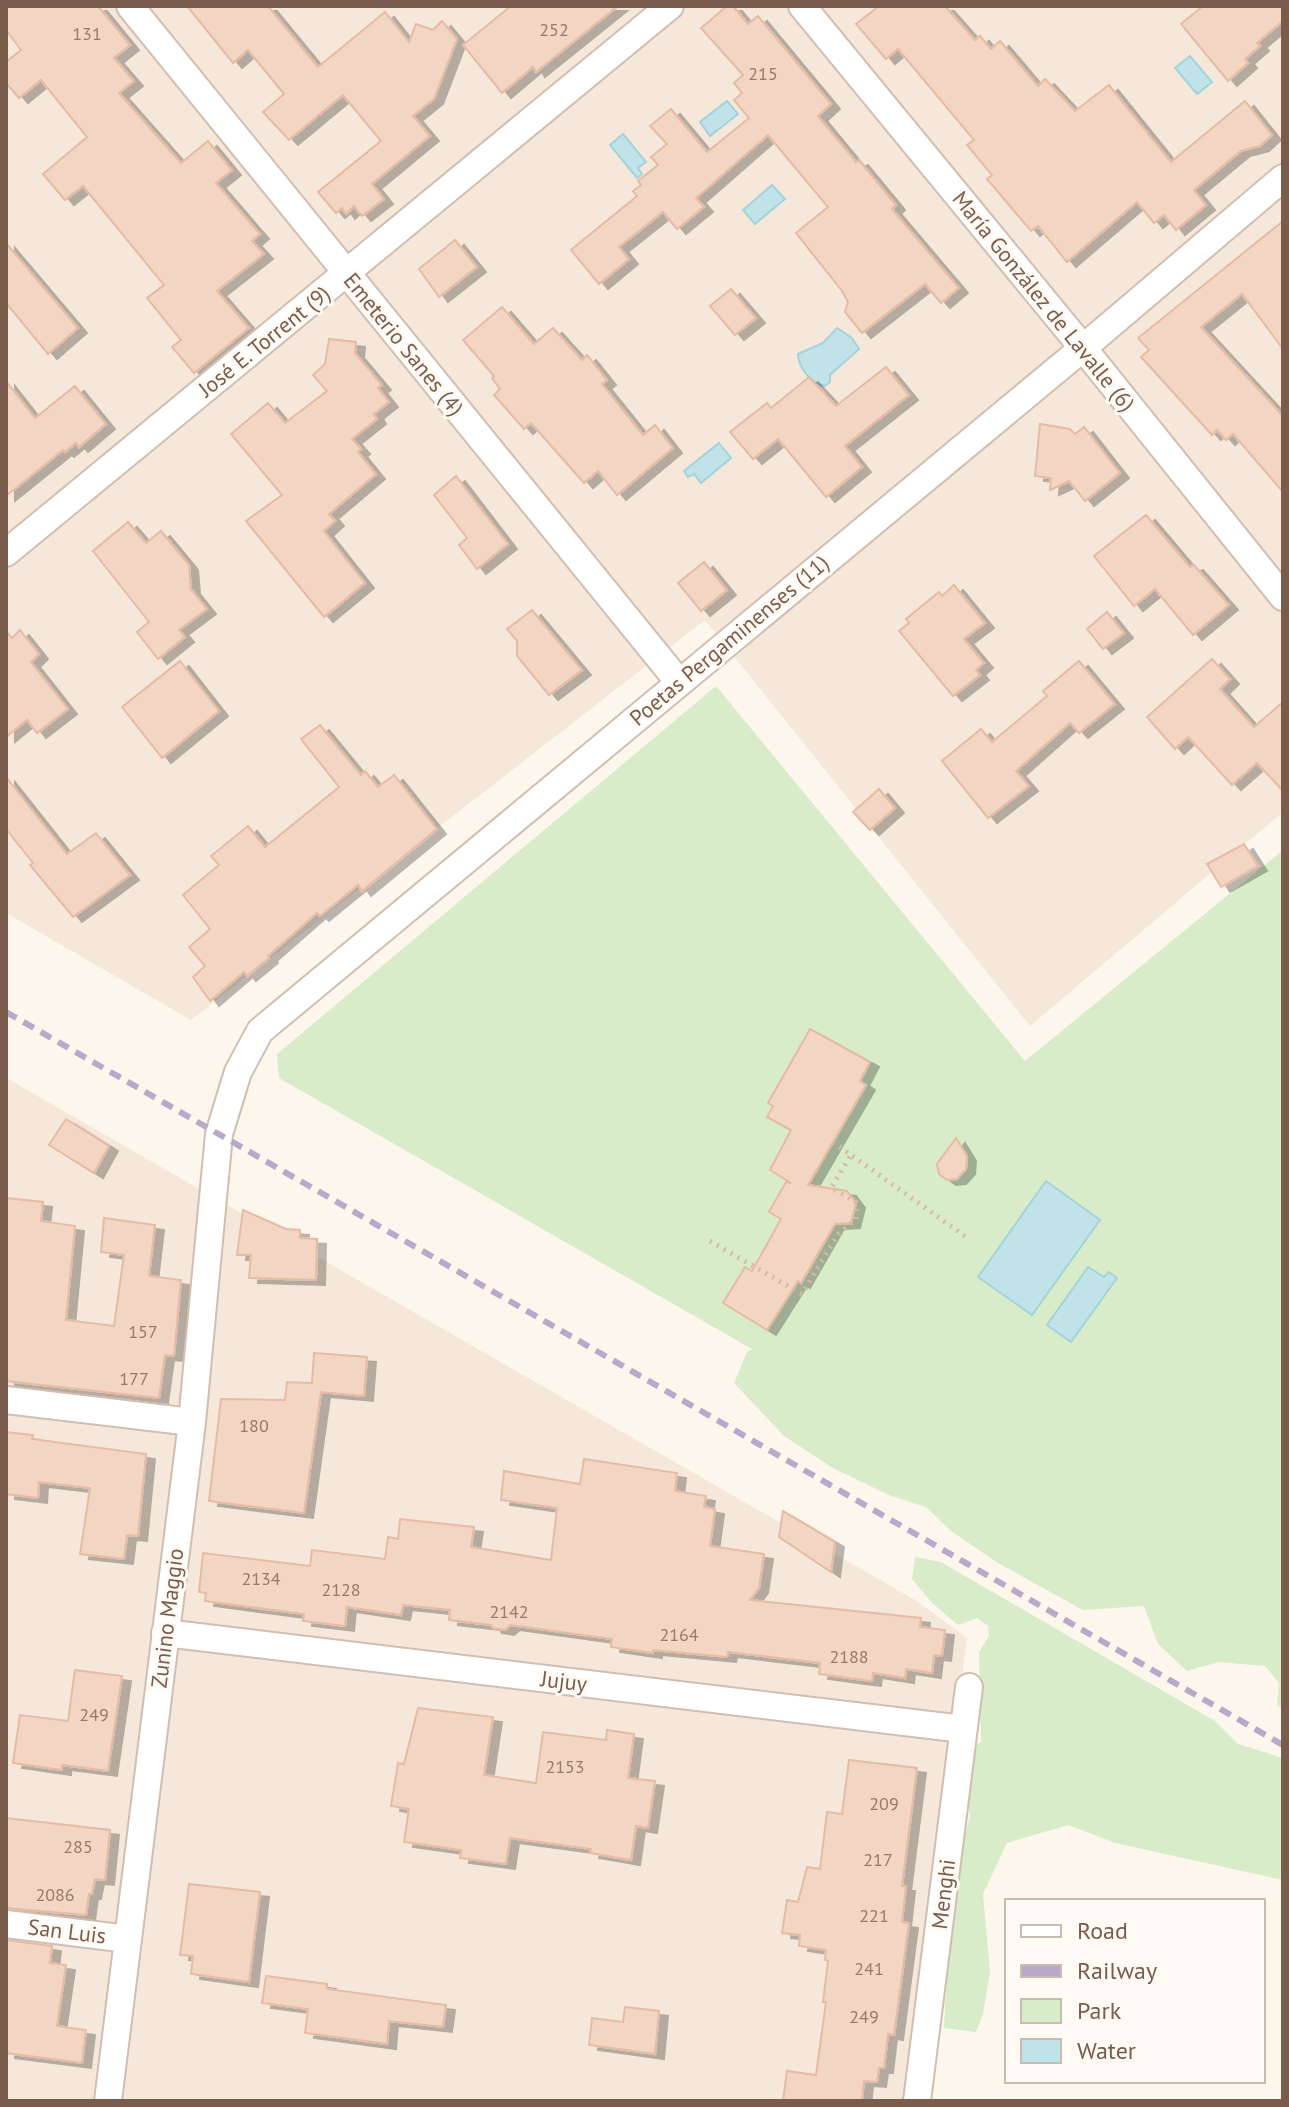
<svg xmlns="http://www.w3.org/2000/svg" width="1289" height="2107" font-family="'PT Sans',sans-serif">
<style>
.residential{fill:#f5e8da}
.green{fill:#d8ecc9}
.water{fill:#bfe3e8;stroke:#a5d3da;stroke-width:2}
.building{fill:#f3d5c3;stroke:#e6bba3;stroke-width:2;filter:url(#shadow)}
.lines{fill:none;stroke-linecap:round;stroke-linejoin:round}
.street-casing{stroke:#d1beb0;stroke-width:30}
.path{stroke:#d9b8a5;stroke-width:5;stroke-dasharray:2 6;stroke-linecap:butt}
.street{stroke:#fff;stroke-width:26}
.rail{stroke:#b9a8c9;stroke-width:6;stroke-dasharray:12 8;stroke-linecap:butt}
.labels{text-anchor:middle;stroke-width:6;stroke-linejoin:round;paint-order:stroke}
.number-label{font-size:18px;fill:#987a6a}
.street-label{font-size:22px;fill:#7a5c4d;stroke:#fffaf3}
</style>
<defs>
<filter id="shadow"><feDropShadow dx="9" dy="5" stdDeviation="0" flood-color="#0004"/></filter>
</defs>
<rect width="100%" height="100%" fill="#fdf6ec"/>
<g class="residential">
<path d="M6,6h1277v806l-253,214 -325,-406 -514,400 -185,-107z"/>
<path d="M6,1078l909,522 52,38 -59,463h-902z"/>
</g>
<g class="green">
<path d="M716,686l309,375 258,-211v859l-6,-4 2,-22 -14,-17 -46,-4 -32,9 -29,-27 -14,-38 -61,4 -85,-47 -47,-32 -25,-24 -35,-11 -58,-28 -49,-32 -50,-53 13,-31 5,-3 -473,-271 -2,-24z"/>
<path d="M915,1557l26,5 274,159 23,23 45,14v122l-168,-37 -47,-18 -61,18 -24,51 7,78 -7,42 -7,18 -32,-4 8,-148 18,-64 -5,-33 6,-35 10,-6 -2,-90 10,-16 -1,-10 -11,-8 -19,7 -26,-22 -20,-24z"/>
</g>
<g class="water">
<path d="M1190,56l22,26 -15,12 -22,-26z"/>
<path d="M727,101l11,13 -28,22 -10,-14z"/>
<path d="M623,134l23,28 -8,6 4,6 -5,4 -27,-33z"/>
<path d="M772,185l13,14 -30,25 -12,-14z"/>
<path d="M837,328l15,10 7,11 -29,26v7l-5,4c-13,-2 -27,-18 -27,-32l25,-11z"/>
<path d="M719,443l12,15 -30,25 -7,-9 -6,3 -4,-6z"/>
<path d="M1046,1181l54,39 -68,95 -54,-38z"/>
<path d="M1088,1267l16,10 5,-5 8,6 -46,64 -24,-17z"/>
</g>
<g class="building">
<path d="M6,6h92l32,39 -16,13 20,23 -15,12 62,70 27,-22 24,29 -16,13 44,51 -8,7 12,13 -47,37 32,37 -55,45 -22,-26 9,-7 -34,-42 17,-13 -81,-99 -18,14 -22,-26 44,-37 -46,-57 -22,18 -13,-15v-21l15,-12 -15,-20z"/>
<path d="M187,6h81l50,61 67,-55 24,30 7,-18 17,6 9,-9 15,18 -23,60 -21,17 17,20 -58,48 12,15 -22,17 -8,-10 -8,8 -4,-6 -6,5 -18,-21 63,-51 -38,-46 -54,45 -26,-28 21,-18 -36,-44 -15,13z"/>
<path d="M511,6h107l-82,66 -3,-5 -31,26 -39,-48z"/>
<path d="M727,6h6l15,18 10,-8 73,88 -13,12 38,46 3,-2 37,45 -4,4 67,79 -18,15 -16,-19 -63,49 -17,-21 3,-10 -6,-11 -46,-58 32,-26 -60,-72 -72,63 8,9 -27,22 -14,-17 -44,35 10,12 -30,25 -28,-34 66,-54 -4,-5 8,-6 -3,-4 20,-16 -7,-8 16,-13 -17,-18 21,-17 36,43 42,-34 -15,-18 8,-7 -8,-10 9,-8 -42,-47z"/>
<path d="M879,6h66l30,34 5,-4 11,13 9,-8 38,45 7,-7 30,32 34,-26 62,77 74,-61 27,34 -12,11 -19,5 -47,39 12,15 -30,25 -12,-15 -10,8 -17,-21 -70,60 -29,-36 -7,5 -44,-52 5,-4 -25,-30 7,-5 -76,-91 -12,10 -30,-35z"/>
<path d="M1203,6h80v15l-26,22 3,3 -15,13 3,4 -20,18 -47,-57z"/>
<path d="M1283,221v128l-41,-55 -41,33 82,89v76l-50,-58 -7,6 -9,-10 -5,5 -71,-78 8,-7 -11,-12z"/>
<path d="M455,240l22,27 -38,30 -20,-28z"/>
<path d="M6,243l72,85 -30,26 -42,-51z"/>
<path d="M731,289l25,29 -21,17 -25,-29z"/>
<path d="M502,307l32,37 19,-16 29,32 5,-5 20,25 -5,4 41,51 12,-10 18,23 -56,47 -19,-24 -14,12 -53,-60 -7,6 -30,-34 6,-6 -8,-11 2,-2 -31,-36z"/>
<path d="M329,339l27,3 -1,11 27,32 -4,3 11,14 -15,12 3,5 -25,20 9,10 -3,3 18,22 -47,40 6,7 -11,10 41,52 -41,34 -78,-96 36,-26 -51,-61 37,-31 17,20 42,-32 -14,-16 12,-11z"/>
<path d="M886,367l23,28 -64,51 17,21 -36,30 -48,-58 -25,20 -23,-27 37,-29 4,5 38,-31 27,29z"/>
<path d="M6,381l29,37 40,-32 31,38 -27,23 -3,-4 -11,9 -2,-2 -57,46z"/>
<path d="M1040,424l30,5 5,5 9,-7 36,46 -35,28 -16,-20 -19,9 1,-12 -16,-2z"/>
<path d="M456,476l52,68 -31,25 -18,-24 8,-7 -33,-43z"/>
<path d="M1146,515l44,52 4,-2 35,40 -36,30 -38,-46 -21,17 -40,-50z"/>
<path d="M128,522l18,21 15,-12 28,34 2,24 16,20 -28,21 6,7 -27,22 -21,-27 12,-10 -56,-71z"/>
<path d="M704,562l23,28 -26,21 -23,-28z"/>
<path d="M954,585l31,38 -21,16 20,24 -8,7 4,5 -27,21 -54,-65 10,-8 -3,-4 33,-27 3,4z"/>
<path d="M532,610l50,60 -33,25 -32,-39v-15l-10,-12z"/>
<path d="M1107,612l17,21 -21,16 -16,-20z"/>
<path d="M20,630l19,24 -8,8 37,47 -31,24 -10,-13 -21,17v-106l6,7z"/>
<path d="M1212,659l18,20 -10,10 34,38 29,-25v89l-26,-28 -25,22 -44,-48 -13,12 -28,-32z"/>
<path d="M180,661l39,50 -57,47 -40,-51z"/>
<path d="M1079,661l36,43 -36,29 -9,-10 -54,48 13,15 -41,32 -46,-57 39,-32 11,13 55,-46 -4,-5z"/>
<path d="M320,725l41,50 4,-4 13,16 16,-12 43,54 -75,62 -4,-6 -38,31 -3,-3 -49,43 1,2 -22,18 -3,-4 -34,29 -17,-24 12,-11 -16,-19 21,-18 -27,-34 36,-30 -8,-9 37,-30 17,21 74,-60 -38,-48z"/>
<path d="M6,777l61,77 29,-21 34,42 -57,42 -43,-52 3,-2 -27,-34z"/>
<path d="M879,789l16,19 -25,22 -17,-18z"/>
<path d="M1244,844l14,22 -37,21 -14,-23z"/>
<path d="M810,1029l60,33 -10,19 6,4 -58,100 39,6 9,12 -5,20 -16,1 -34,59 -3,-2 -31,49 -44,-27 22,-36 7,4 29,-52 -12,-7 17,-30 5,1 -21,-13 21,-40 -24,-13 6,-11 -5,-3z"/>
<path d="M66,1119l43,27 -15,27 -45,-28z"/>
<path d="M956,1138l11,18 -1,13 -9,10 -10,1 -8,-6 -2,-10z"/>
<path d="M6,1198l37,4 -2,19 34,5 -9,94 48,6 10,-71 -23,-3 3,-34 51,7 -6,51 32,4 -7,76 -9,-1 -6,43 -153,-17z"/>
<path d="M243,1210l43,19 14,1v8l17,1 -1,41 -67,-2 2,-23h-14z"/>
<path d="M314,1353l53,4 -3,39 -43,-4 -17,121 -95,-12 12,-102 64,1 2,-18 25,1z"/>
<path d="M6,1432l27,3 -1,4 114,15 -8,82 -11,-1 -3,24 -44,-5 10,-66 -51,-6 -1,16 -32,-4z"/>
<path d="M584,1459l93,14 -2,18 31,5 -2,11 11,2 -5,37 54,8 -5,34 -9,12 171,18 -1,9 25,3 -3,26 -8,-1 -2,18 -26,-4 -1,9 -32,-5 -1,8 -16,-2 -37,-5 1,-11 -92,-11 -1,5 -74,-7v3l-42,-6 1,-8 -101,-14 -6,5 -12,-2 -2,-3 -42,-5 1,-10 -47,-5 -2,10 -54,-8 -2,19 -42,-5 1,-7 -99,-13 1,-8 -7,-1 4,-39 107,13 2,-16 73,9 3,-22 10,2 2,-20 74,8 -3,20 80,13 6,-52 -56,-8 3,-29 76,13z"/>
<path d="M783,1511l52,31 -4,30 -52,-35z"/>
<path d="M75,1670l47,6 -14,95 -46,-6v5l-49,-7 7,-48 48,6z"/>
<path d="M418,1708l75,9 -9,58 52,8 7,-51 63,8 1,-10 27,4 -6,44 27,3 -7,47 -12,-2 -5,34 -41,-7 1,-4 -81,-11 -4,26 -46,-6 1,-8 -57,-8 5,-33 -18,-3 7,-43 6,1z"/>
<path d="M849,1760l68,8 -15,118h4l-4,36 7,1 -15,112 -6,-1 -4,34h-5l-2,14 -13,-1 -2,20h-79l4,-30 29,4 10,-73h-3l5,-41 -3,-1 1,-10 -27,-4 1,-11 -18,-2 5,-33 11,2 9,-35 13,2 7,-57 15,2z"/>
<path d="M6,1818l104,12 -5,50 -10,-1 -3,15h-3l-3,21 -80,-7z"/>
<path d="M189,1884l71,8 -11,90 -58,-8 2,-18 -13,-1z"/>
<path d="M6,1940l46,6 -2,17 16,2 -9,61 29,4 -4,33 -76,-10z"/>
<path d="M266,1976l61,8v5l119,16 -3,22 -54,-6 -2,23 -82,-11 3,-24 -46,-6z"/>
<path d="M625,2007l34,4 -4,43 -66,-9 3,-27 31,4z"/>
</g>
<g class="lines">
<g class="street-casing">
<g id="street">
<path d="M130,6l548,675"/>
<path d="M802,6l281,342 200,249"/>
<path d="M6,553l664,-547"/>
<path d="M6,1400l186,22"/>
<path d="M165,1633l798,96"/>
<path d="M6,1924l122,15"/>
<path d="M108,2101l84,-679 27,-288 19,-62 22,-41 823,-683 200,-170"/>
<path d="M917,2101l52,-414"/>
</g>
</g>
<g class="path">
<path d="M833,1142l133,95"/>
<path d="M710,1241l92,53 36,-60 18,-14v-18l-25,-14 20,-33"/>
</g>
<use href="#street" class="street"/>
<path class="rail" d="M6,1012l1277,733"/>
</g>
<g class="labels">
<g class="number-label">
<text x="554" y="36">252</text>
<text x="87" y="40">131</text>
<text x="763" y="80">215</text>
<text x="143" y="1338">157</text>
<text x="134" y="1385">177</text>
<text x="254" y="1432">180</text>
<text x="261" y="1585">2134</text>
<text x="341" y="1596">2128</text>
<text x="509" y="1618">2142</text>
<text x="679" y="1641">2164</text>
<text x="849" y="1663">2188</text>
<text x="94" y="1721">249</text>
<text x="565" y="1773">2153</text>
<text x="884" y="1810">209</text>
<text x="78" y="1853">285</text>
<text x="878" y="1866">217</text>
<text x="55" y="1901">2086</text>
<text x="874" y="1922">221</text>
<text x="869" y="1975">241</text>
<text x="864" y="2023">249</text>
</g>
<g class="street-label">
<text transform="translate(1044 301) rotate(51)" y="8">María González de Lavalle (6)</text>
<text transform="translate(264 341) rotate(-39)" y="8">José E. Torrent (9)</text>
<text transform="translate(404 344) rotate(51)" y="8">Emeterio Sanes (4)</text>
<text transform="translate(729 640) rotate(-40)" y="8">Poetas Pergaminenses (11)</text>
<text transform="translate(167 1618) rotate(-83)" y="8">Zunino Maggio</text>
<text transform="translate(564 1681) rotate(7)" y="8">Jujuy</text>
<text transform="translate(943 1894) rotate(-83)" y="8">Menghi</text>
<text transform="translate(67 1931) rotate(7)" y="8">San Luis</text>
</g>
</g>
<rect width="1289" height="2107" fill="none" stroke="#7a5c4d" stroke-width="16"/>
<rect x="1005" y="1899" width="260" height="184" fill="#fffaf3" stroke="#cabbb1" stroke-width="2"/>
<rect x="1021" y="1925" width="40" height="12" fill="#ffffff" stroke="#cabbb1" stroke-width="2"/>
<text x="1077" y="1939" font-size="24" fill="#7a5c4d">Road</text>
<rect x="1021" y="1965" width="40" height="12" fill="#b9a8c9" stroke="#cabbb1" stroke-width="2"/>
<text x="1077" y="1979" font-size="24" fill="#7a5c4d">Railway</text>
<rect x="1021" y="1999" width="40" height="24" fill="#d8ecc9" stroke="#cabbb1" stroke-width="2"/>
<text x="1077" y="2019" font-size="24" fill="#7a5c4d">Park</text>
<rect x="1021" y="2039" width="40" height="24" fill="#bfe3e8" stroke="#cabbb1" stroke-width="2"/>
<text x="1077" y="2059" font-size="24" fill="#7a5c4d">Water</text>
</svg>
